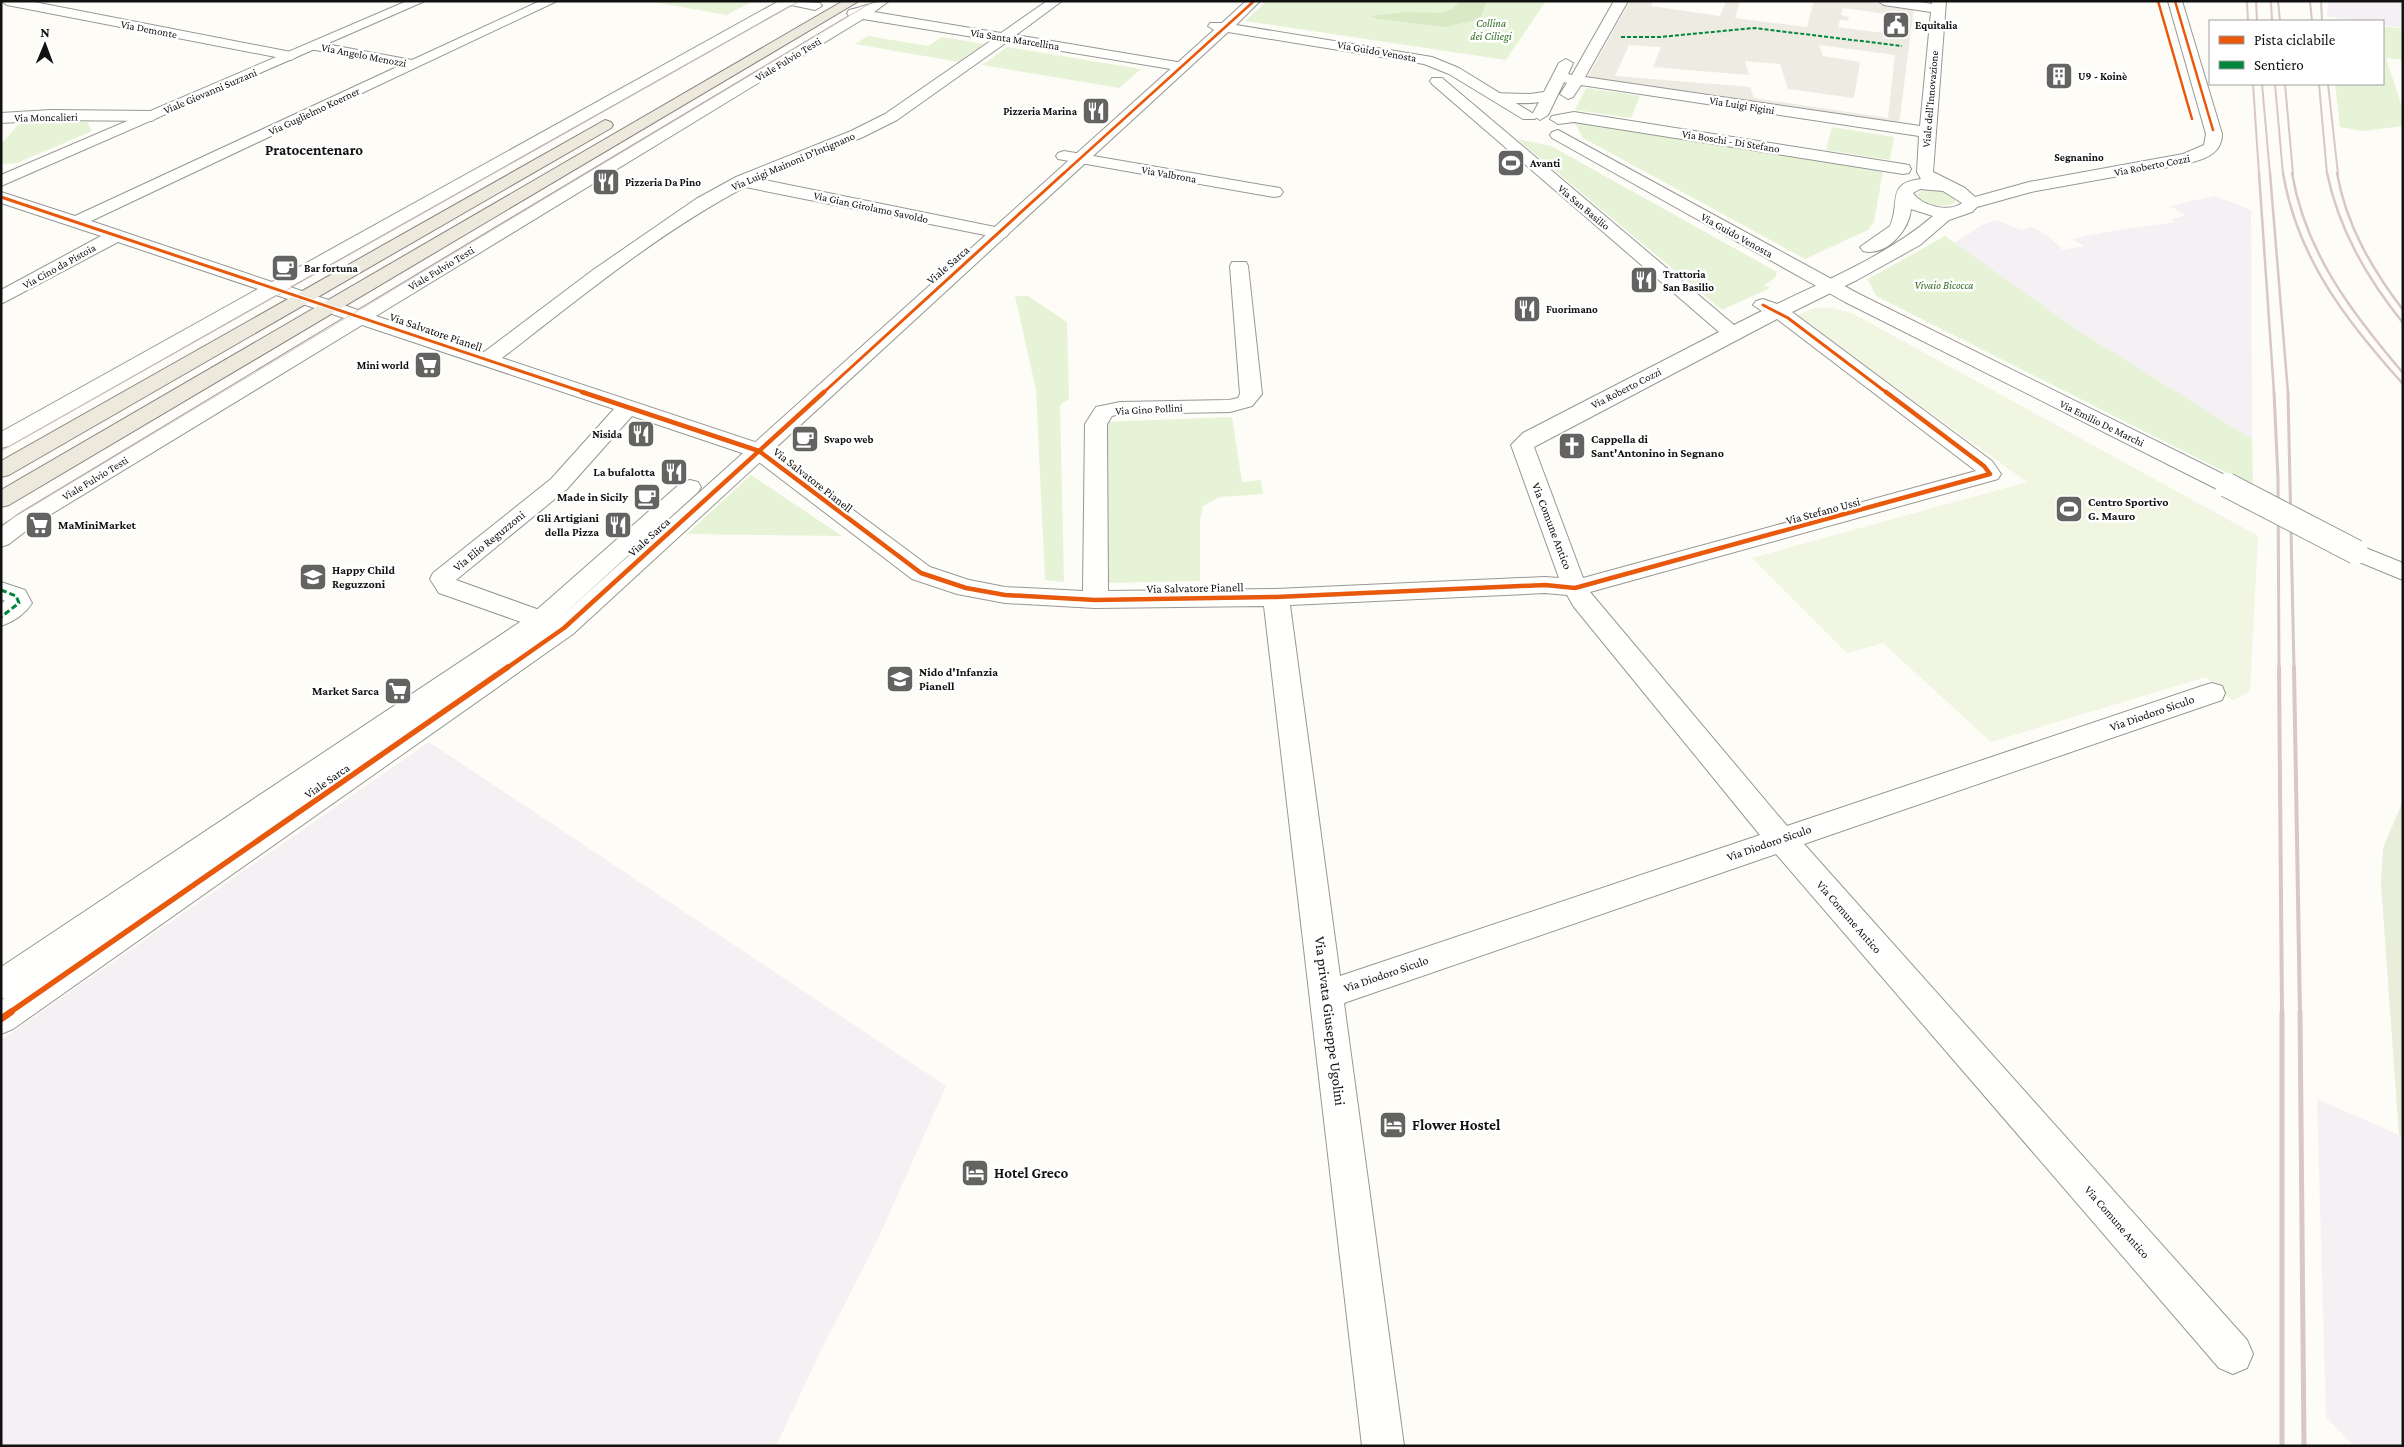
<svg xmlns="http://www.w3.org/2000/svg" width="2404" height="1447" font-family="'Crimson Pro',serif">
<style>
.industrial{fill:#f5f0f3}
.green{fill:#e7f3d7}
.forest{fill:#d8eac5}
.cemetery{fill:#e9eedb}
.pitch{fill:#f0f6e1}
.plaza{fill:#edebe2;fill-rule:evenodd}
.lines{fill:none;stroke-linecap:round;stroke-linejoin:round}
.minor-casing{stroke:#979795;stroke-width:2}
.tertiary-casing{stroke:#979795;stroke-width:2}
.primary-casing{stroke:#858482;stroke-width:2}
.minor{fill:#fffffe;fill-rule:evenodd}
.tertiary{fill:#fffffe;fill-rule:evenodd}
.primary{fill:#ede9dc;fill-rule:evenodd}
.tram{stroke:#d9c6c7;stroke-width:1}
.rail-far4{stroke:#d9c6c7;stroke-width:2}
.rail-far3{stroke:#d9c6c7;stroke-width:2.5}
.rail-far2{stroke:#d9c6c7;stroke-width:3}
.rail-far1{stroke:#d9c6c7;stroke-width:4}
.rail{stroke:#d9c6c7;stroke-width:5}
.tertiary-bridge-casing{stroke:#979795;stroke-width:26;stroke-linecap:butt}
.tertiary-bridge{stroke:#fffffe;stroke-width:24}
.quiet-far1{stroke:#00873e;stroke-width:2;stroke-dasharray:4 2;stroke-linecap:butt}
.quiet{stroke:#00873e;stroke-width:3;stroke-dasharray:6 3;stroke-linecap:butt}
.cycleway-far4-casing{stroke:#fff;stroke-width:4.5}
.cycleway-far3-casing{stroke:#fff;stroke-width:5}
.cycleway-far2-casing{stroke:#fff;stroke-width:7}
.cycleway-far1-casing{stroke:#fff;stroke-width:9}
.cycleway-casing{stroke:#fff;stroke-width:10}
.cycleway-far4{stroke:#e8590c;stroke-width:2.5}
.cycleway-far3{stroke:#e8590c;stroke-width:3}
.cycleway-far2{stroke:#e8590c;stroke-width:4.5}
.cycleway-far1{stroke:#e8590c;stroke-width:5.5}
.cycleway{stroke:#e8590c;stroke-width:7}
.labels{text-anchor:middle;stroke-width:5;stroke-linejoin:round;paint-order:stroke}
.far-park-label{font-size:11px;font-style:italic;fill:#2f6b1f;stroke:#fff}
.far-poi-label{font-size:11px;font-weight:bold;fill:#111;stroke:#fff;text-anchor:start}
.far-street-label{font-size:11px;fill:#111;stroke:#fff}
.far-neighbourhood-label{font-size:11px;font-weight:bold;fill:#111;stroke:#fff}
.street-label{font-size:12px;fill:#111;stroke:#fff}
.poi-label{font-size:12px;font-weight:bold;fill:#111;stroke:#fff;text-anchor:start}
.far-district-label{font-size:15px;font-weight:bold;fill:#111;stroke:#fff}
.near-street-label{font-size:15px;fill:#111;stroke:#fff}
.near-poi-label{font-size:15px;font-weight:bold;fill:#111;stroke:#fff;text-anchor:start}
</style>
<rect width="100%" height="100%" fill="#fdfcf7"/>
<g class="industrial">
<path d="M2328,1h75v27l-20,-3v-4h-25l-31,-5z"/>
<path d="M2215,196l36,14 1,229 -179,-112 -119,-84 28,-18 15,-5 24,10 11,-3 16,9 15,14 21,-4 -13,-7 35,-7 70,-10 -4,-3 14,-4 -16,-9z"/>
<path d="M429,742l517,344 -69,155 -55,107 -46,98h-775v-406z"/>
<path d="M2317,1099l82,36 4,4v307h-45l-8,-4 -24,-25z"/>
</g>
<g class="green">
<path d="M647,1h106l-26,14z"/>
<path d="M1267,1h279l-40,59 -261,-39z"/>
<path d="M2383,26l20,3v31l-17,-2 17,52v16l-41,5 -22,-4 -5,-43h48z"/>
<path d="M868,36l60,10 14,-9 42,7 -25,18 -104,-18z"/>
<path d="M1007,47l134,22 -22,19 -137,-23z"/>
<path d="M1586,88l54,8 -9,22 -56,-8z"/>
<path d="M87,122l5,9 -75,32 -16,1v-20l19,-21z"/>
<path d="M1574,122l309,49 -9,51 -6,8 -63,29 -222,-121z"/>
<path d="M1832,127l62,10 -4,23 -64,-10z"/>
<path d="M1517,139l34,7 226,126 -2,6 -11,7 6,3 -48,22z"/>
<path d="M1927,189l13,1 15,8v5c-11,5 -33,4 -38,-9z"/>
<path d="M1945,236l128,91 179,112 1,47 -377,-190 -8,-17z"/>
<path d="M1015,296h13l39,26 2,77 -9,6 4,177 -19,-2 -9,-190z"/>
<path d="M1232,417l10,65 19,-2 2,14 -43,3 -17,9 -3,15v60l-99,2v-161z"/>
<path d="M751,475l91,61 -155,-2z"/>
</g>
<path class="forest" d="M1461,1h26l-7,18 -36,8 -66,-8 -8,-3 37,-4 35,1 10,-4z"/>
<path class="cemetery" d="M2403,801v338l-4,-4 -18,-251 2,-36z"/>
<path class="pitch" d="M1814,308h18l20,5 406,223 -8,155 -17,10 -27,-24 -215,65 -108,-99 -36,10 -95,-95 275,-76 -231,-166z"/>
<path class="plaza" d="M1630,1h23l-2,5 69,10 6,-15h14l-5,17 72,9 7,-26h50l50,7 -15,116 -312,-46zM1843,8l43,6v5l15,2 -1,3 -7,-1 -1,4 8,1 -1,3 -15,-2 -1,4 -45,-6 2,-7 8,1 1,-4 -8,-2zM1629,45l32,2 -8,20 96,8 -4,-14 35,3 8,25 66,9 6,-36 -37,-6 -4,-11 76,10 -7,63 -134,-20 -4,-11 -135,-11z"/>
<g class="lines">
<g class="minor-casing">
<g id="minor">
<path d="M1,1h28l262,51 7,4 -7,4 -284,-55z"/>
<path d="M540,1h17l-466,220 181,61 507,-281 41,2 2,3 -7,4 -24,-5 -501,282 68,23 491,-294 -2,-3 2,-3c15,-3 25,-9 40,-9l-15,11 127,21 46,-32h15l-46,34 167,28 7,4 -7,4 -176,-29 -110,78 -34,17 -103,42 240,49 6,1 3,4 -3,4 -6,1 -255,-51c-87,46 -165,111 -243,171l265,88 163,121 39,13 36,7 78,4 2,-167 11,-17 24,-5 109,-2 9,-2 2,-4 -10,-128 2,-4h14l2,4 14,128 -10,12 -22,6 -110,2 -8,2 -5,8 1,167 168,-2 269,-12 14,1 -48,-133 12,-12 196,-101 -287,-248 -2,-3 2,-3h10l292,247 28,-14 -9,-6 3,-4 7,-2 14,5c54,-26 110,-49 156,-88l-22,-7c-2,22 -25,48 -48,42l-3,-4 30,-21c11,-23 -5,-43 31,-47l-4,-7 2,-36 -338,-51 -8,12 -5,2 -8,-5 7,-11 -3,-1 -16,33 -8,5 -8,-5 7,-13c-10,2 -43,2 -50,-6l3,-3 38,1 14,-2 15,-29 7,-4 7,4 -5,11 4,1 42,-74h14l-43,76 335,49 11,-114 -47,-7 -6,-4h35l19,3v-3h14l-13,171 32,16 10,9 54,-15 154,-28 21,-9 2,-11 -38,-133h14l40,133c0,21 -20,26 -37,30l-154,28 -54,15 -5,5 -23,8 -29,25 -63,35 -65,32 200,149 9,13 -3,5 -408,113 197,234 415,-140 10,-3 10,3 3,7 -3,7 -418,144 443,496 6,14 -6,14 -14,6 -14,-6 -443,-514 -432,149 60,443h-42l-98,-840 -169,2 -90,-5 -48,-9 -45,-15 -161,-123 -119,-40 -65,73 -111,91 117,42 4,6 -4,6 -9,3 -9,-3 -116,-41 -9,-14 3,-6 118,-94 63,-70 -252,-84 -327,199 -26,20 -8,3v-20l18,-13 325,-196 -68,-23 -267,151 -8,2v-16l257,-143 -140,-47 -117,62v-14l100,-54 -100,-33v-11l74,24 324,-150 -89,-17 -2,-3 2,-3 5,-1 97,18zM863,19l129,21 -107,74 -34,17 -115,46 -40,22 -103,71 -109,82 -108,-36zM1920,189l23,2 19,12c-13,10 -40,3 -49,-10zM1777,319l199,152 -393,107 -49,-131zM1545,593l22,2 7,12 186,228 -420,141 -50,-371z"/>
<path d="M51,110l101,1 8,5 -8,5 -101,-1 -50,3v-10z"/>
<path d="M1574,112l329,52 6,1 2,4 -2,4 -6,1 -329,-52 -16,2 -8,-5 2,-3z"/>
<path d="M1064,151l210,36 6,1 3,4 -3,4 -6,1 -216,-38 -2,-3 2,-3z"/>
<path d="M1,582l24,8 7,13c-7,11 -19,19 -31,23v-22l4,-3 -4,-2z"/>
</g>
</g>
<g class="tertiary-casing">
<g id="tertiary">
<path d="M407,1h18l-424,185v-11z"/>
<path d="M1246,1h14l-24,24 196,32 27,11 78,48 -2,3h-12l-74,-45 -25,-10 -196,-32 -655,602 -560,395 -12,5v-34l4,-2 -4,1v-32l531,-353 150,-132 8,-2 8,2 3,5 -3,5 -143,130 659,-592 -6,-4 2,-3h12z"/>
<path d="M1558,130l301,164 376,186 3,5 -3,5 -8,2 -8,-2 -374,-188 -293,-164 -2,-3 2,-3z"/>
<path d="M2356,544l47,19v17l-56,-23 -3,-5 3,-5z"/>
</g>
</g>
<g class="primary-casing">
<g id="primary">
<path d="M843,1h16l-850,504 -8,2v-17z"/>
<path d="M605,120l6,2 2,3 -2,3 -602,347 -8,2v-16z"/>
</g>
</g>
<use href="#minor" class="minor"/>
<use href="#tertiary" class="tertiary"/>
<use href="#primary" class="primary"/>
<g class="tram">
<path d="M1,451l799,-450"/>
<path d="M1,525l873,-524"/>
</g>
<g class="rail-far4">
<path d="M2247,1l1,20"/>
<path d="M2256,1l1,20"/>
<path d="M2271,1l1,20"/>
<path d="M2278,1l2,20"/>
<path d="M2310,1l2,20"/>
<path d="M2321,1l1,20"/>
<path d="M2253,84l6,90"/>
<path d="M2262,84l8,90"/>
<path d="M2275,84l8,90"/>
<path d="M2285,84l8,90"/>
<path d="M2319,84l8,90"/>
<path d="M2328,84l10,90"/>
</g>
<g class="rail-far3">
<path d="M2259,173l15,220"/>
<path d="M2270,173l18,220"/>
<path d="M2283,173c14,85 64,149 120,211"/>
<path d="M2292,173c13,79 60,140 111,200"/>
<path d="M2327,173c12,57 40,105 76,150"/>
<path d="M2337,173c9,52 35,96 66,137"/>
</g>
<g class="rail-far2">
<path d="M2274,392l4,86 1,190"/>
<path d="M2288,392l6,276"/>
</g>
<g class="rail-far1">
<path d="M2279,667l3,346"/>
<path d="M2294,667l6,346"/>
</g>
<g class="rail">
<path d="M2282,1012v434"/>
<path d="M2300,1012l4,434"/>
</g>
<g class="tertiary-bridge-casing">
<path id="tertiary-bridge" d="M2227,485l129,67"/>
</g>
<use href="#tertiary-bridge" class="tertiary-bridge"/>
<path class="quiet-far1" d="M1621,37h39l94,-9 148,18"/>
<path class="quiet" d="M1,590l15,6 3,7 -18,14"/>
<g class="cycleway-far4-casing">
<g id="cycleway-far4">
<path d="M2158,1l34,118"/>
<path d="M2175,1l38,129"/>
<path d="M1063,174l191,-173"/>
</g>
</g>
<g class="cycleway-far3-casing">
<g id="cycleway-far3">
<path d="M1,197l585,196"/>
<path d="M1763,305l25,13 99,75"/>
<path d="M823,393l241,-220"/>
</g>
</g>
<g class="cycleway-far2-casing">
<g id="cycleway-far2">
<path d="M582,392l177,59 162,122 45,15 39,7 90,5 181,-3 269,-12 30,3 415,-114 -6,-8 -98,-74"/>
<path d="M507,668l57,-40 260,-236"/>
</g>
</g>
<g class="cycleway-far1-casing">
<path id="cycleway-far1" d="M9,1013l499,-346"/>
</g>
<g class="cycleway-casing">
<path id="cycleway" d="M1,1019l10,-7"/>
</g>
<use href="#cycleway-far4" class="cycleway-far4"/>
<use href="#cycleway-far3" class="cycleway-far3"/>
<use href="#cycleway-far2" class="cycleway-far2"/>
<use href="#cycleway-far1" class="cycleway-far1"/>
<use href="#cycleway" class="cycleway"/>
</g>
<defs>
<g id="civic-square" transform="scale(1.4375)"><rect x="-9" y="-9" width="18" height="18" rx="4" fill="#646362" stroke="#fff"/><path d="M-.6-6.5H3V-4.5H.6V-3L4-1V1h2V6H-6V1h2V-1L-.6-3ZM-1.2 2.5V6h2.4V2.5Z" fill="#fff"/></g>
<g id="building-square" transform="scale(1.4375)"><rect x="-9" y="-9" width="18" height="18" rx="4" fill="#646362" stroke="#fff"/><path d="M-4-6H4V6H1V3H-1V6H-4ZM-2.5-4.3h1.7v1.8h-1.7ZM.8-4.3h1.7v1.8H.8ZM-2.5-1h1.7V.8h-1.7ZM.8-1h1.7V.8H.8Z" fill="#fff"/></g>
<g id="restaurant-square" transform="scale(1.4375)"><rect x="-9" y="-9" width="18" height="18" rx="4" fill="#646362" stroke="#fff"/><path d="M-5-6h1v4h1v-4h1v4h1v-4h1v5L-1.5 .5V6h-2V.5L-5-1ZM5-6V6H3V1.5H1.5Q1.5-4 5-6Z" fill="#fff"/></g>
<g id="stadium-square" transform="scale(1.4375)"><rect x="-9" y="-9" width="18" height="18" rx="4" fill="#646362" stroke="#fff"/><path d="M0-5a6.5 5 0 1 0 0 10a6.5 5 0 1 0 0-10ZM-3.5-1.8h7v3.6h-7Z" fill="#fff"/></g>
<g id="cafe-square" transform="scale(1.4375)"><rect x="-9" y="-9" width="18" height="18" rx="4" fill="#646362" stroke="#fff"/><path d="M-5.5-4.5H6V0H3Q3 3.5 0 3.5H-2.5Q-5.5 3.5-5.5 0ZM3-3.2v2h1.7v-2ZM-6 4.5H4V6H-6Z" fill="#fff"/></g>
<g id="supermarket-square" transform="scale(1.4375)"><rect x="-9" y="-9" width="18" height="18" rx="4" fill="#646362" stroke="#fff"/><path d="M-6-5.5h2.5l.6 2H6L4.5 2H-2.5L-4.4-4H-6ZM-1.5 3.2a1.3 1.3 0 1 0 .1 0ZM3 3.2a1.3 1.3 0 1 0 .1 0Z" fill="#fff"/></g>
<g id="church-square" transform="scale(1.4375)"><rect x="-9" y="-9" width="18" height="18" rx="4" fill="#646362" stroke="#fff"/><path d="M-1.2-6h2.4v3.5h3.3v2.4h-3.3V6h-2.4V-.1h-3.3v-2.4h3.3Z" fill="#fff"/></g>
<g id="school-square" transform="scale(1.4375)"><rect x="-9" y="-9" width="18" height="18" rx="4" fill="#646362" stroke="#fff"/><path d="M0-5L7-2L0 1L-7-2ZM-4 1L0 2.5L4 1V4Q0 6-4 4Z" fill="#fff"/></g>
<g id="hotel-square" transform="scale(1.4375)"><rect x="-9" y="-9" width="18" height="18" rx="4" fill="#646362" stroke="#fff"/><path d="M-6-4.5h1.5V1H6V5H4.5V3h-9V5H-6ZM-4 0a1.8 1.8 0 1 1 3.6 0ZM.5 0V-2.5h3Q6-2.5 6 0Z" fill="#fff"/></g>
</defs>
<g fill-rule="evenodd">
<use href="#civic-square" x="1896" y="25"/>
<use href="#building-square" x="2059" y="76"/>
<use href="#restaurant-square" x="1096" y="111"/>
<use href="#stadium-square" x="1511" y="163"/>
<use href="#restaurant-square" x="606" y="182"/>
<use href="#cafe-square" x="285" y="268"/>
<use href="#restaurant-square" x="1644" y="280"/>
<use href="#restaurant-square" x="1527" y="309"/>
<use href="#supermarket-square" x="428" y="365"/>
<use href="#restaurant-square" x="641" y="434"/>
<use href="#cafe-square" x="805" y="439"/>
<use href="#church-square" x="1572" y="446"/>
<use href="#restaurant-square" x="674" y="472"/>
<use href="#cafe-square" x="647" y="497"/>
<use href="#stadium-square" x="2069" y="509"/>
<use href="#supermarket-square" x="39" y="525"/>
<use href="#restaurant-square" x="618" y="525"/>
<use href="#school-square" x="313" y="577"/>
<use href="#school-square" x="900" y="679"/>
<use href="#supermarket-square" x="398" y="691"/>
<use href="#hotel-square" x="1393" y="1125"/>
<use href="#hotel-square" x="975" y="1173"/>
</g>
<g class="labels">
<g class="far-park-label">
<text x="1491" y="27">Collina<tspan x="1491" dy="13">dei Ciliegi</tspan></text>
<text x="1944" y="289">Vivaio Bicocca</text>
</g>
<g class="far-poi-label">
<text x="1915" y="29">Equitalia</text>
<text x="2078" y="80">U9 - Koinè</text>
<text x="1077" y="115" text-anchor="end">Pizzeria Marina</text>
<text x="1530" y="167">Avanti</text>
<text x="625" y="186">Pizzeria Da Pino</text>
<text x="304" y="272">Bar fortuna</text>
<text x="1663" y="278">Trattoria<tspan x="1663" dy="13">San Basilio</tspan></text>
<text x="1546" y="313">Fuorimano</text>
<text x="409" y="369" text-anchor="end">Mini world</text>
<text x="622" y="438" text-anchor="end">Nisida</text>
<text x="824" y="443">Svapo web</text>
</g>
<g class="far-street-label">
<text transform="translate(149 29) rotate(11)" y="4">Via Demonte</text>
<text transform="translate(1015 39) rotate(9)" y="4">Via Santa Marcellina</text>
<text transform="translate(1377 51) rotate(10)" y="4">Via Guido Venosta</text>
<text transform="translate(364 55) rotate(11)" y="4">Via Angelo Menozzi</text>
<text transform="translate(788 59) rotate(-31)" y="4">Viale Fulvio Testi</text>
<text transform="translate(210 91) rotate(-23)" y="4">Viale Giovanni Suzzani</text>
<text transform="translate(1930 99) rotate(-85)" y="4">Viale dell'Innovazione</text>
<text transform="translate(1742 105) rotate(9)" y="4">Via Luigi Figini</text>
<text transform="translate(314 111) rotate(-25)" y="4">Via Guglielmo Koerner</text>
<text transform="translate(46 117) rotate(-1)" y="4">Via Moncalieri</text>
<text transform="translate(1731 141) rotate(9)" y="4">Via Boschi - Di Stefano</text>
<text transform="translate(793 161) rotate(-23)" y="4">Via Luigi Mainoni D'Intignano</text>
<text transform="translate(2152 165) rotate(-11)" y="4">Via Roberto Cozzi</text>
<text transform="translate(1169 174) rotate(10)" y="4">Via Valbrona</text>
<text transform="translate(871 207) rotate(12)" y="4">Via Gian Girolamo Savoldo</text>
<text transform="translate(1584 207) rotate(40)" y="4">Via San Basilio</text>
<text transform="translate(1737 235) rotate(29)" y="4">Via Guido Venosta</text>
<text transform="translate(59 266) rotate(-29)" y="4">Via Cino da Pistoia</text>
<text transform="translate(441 268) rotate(-31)" y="4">Viale Fulvio Testi</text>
<text transform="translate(1626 388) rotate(-27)" y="4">Via Roberto Cozzi</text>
<text transform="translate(1149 409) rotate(-3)" y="4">Via Gino Pollini</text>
<text transform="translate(2102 423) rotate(26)" y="4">Via Emilio De Marchi</text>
<text transform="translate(95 478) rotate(-31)" y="4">Viale Fulvio Testi</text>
</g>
<g class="far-neighbourhood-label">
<text x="2079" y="161">Segnanino</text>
</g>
<g class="street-label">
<text transform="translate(948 265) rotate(-41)" y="4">Viale Sarca</text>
<text transform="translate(436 332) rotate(19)" y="4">Via Salvatore Pianell</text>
<text transform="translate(813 480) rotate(38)" y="4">Via Salvatore Pianell</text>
<text transform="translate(1823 511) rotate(-15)" y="4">Via Stefano Ussi</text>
<text transform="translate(1552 526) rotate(69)" y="4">Via Comune Antico</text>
<text transform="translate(649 537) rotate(-42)" y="4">Viale Sarca</text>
<text transform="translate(489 541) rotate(-39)" y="4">Via Elio Reguzzoni</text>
<text transform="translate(1195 588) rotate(-1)" y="4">Via Salvatore Pianell</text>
<text transform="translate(2152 713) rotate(-19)" y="4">Via Diodoro Siculo</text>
<text transform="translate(327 781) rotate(-35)" y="4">Viale Sarca</text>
<text transform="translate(1769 843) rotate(-19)" y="4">Via Diodoro Siculo</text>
<text transform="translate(1849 917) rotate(49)" y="4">Via Comune Antico</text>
<text transform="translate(1386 974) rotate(-19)" y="4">Via Diodoro Siculo</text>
<text transform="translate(2117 1222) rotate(49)" y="4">Via Comune Antico</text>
</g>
<g class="poi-label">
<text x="1591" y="443">Cappella di<tspan x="1591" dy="14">Sant'Antonino in Segnano</tspan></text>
<text x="655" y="476" text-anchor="end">La bufalotta</text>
<text x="628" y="501" text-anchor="end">Made in Sicily</text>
<text x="2088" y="506">Centro Sportivo<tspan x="2088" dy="14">G. Mauro</tspan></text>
<text x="599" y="522" text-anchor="end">Gli Artigiani<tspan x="599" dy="14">della Pizza</tspan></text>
<text x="58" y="529">MaMiniMarket</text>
<text x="332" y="574">Happy Child<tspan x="332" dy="14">Reguzzoni</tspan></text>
<text x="919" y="676">Nido d'Infanzia<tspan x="919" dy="14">Pianell</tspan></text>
<text x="379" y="695" text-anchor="end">Market Sarca</text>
</g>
<g class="far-district-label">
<text x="314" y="155">Pratocentenaro</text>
</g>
<g class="near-street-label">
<text transform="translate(1330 1021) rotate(83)" y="5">Via privata Giuseppe Ugolini</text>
</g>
<g class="near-poi-label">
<text x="1412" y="1130">Flower Hostel</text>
<text x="994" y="1178">Hotel Greco</text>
</g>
</g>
<rect width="2404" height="1447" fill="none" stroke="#111111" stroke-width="5"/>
<rect x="2209" y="20" width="175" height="65" fill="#ffffff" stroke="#a0a0a0"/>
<rect x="2219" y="36" width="25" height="8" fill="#e8590c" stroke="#a0a0a0"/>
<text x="2254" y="45" font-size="15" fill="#111111">Pista ciclabile</text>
<rect x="2219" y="61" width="25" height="8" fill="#00873e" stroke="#a0a0a0"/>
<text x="2254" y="70" font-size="15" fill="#111111">Sentiero</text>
<g transform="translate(45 45) rotate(1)" stroke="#ffffff" stroke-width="4" paint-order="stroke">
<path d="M0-4L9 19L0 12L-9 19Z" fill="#111111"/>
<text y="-8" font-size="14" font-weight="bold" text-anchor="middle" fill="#111111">N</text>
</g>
</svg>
